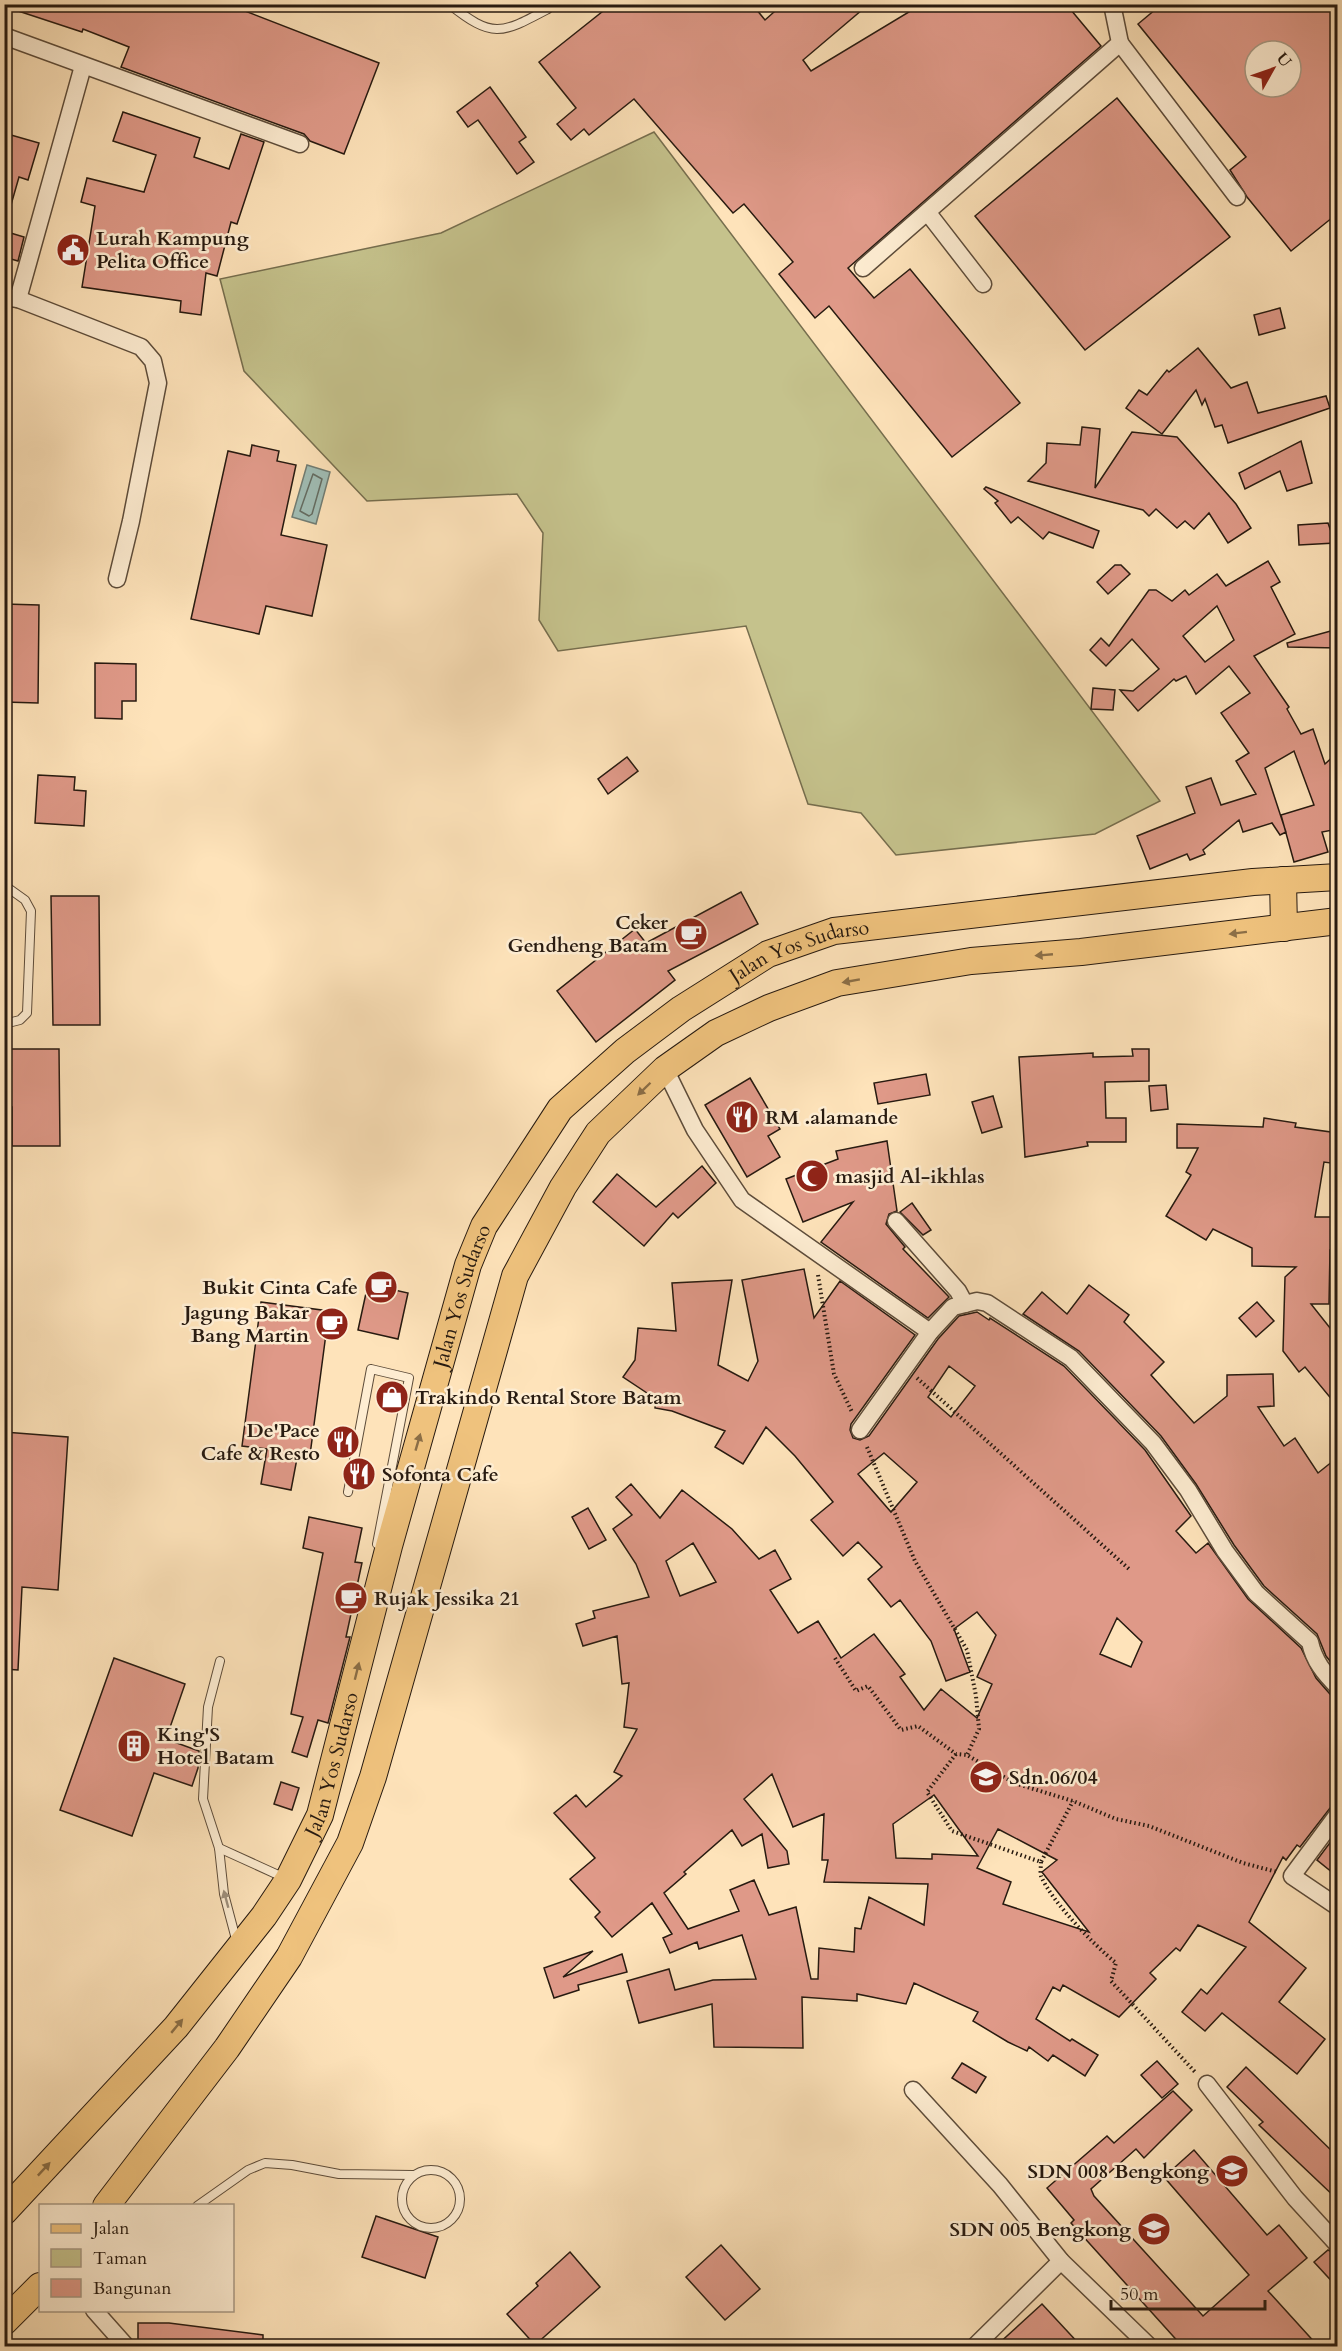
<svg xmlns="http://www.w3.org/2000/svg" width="1342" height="2351" font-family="Cardo,serif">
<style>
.green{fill:#c5c28c;stroke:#766e4e;stroke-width:1.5}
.water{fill:#a0bdb5;stroke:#707c73;stroke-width:1.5}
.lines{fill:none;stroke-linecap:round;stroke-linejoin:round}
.shore{stroke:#646c62;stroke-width:1.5}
.building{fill:#df9988;stroke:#271a10;stroke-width:1.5;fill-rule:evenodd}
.lane-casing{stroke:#5d4c3a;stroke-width:10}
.street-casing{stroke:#5d4c3a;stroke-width:19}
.primary-casing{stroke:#271a10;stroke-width:28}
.path{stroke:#271a10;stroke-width:4;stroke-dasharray:1.5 3;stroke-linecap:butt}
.lane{stroke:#feedd2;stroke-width:8}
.street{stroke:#feedd2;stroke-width:16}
.primary{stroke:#efc27d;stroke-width:26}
.oneway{fill:#8b6e46}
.oneway2{fill:#9d8e7b}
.labels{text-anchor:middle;stroke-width:5;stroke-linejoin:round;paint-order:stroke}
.poi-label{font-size:20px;font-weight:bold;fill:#271a10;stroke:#feedd2;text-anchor:start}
.street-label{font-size:20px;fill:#271a10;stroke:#feedd2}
</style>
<rect width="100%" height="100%" fill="#fee3ba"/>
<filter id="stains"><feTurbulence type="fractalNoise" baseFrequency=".00333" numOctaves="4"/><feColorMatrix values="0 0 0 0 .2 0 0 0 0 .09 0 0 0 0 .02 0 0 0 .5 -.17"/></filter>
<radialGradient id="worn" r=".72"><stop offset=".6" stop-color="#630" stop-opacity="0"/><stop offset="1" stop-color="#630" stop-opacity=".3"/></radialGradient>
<path class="green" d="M654,132l506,669 -65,33 -199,21 -35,-42 -53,-9 -62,-178 -188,25 -19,-31 4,-87 -26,-39 -150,7 -123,-130 -24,-92 221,-46z"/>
<path class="water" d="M307,465l23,7 -14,52 -24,-7z"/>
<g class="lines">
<path class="shore" d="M313,474l9,5 -10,35 -3,2 -9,-5z"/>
</g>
<g class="building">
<path d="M10,4h217l152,59 -35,91 -34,-13 -6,-7 -183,-67 8,-20 -46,-18 -1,3 -73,-24z"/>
<path d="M612,4h140l13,16 18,-16h86l-66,56 8,11 111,-67h144l35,42 -253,222 26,30 36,-29 110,134 -68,54 -123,-151 -14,12 -36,-44 14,-12 -49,-58 -11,9 -99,-114 -45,36 -5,-6 -13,11 -14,-16 19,-16 -37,-46z"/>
<path d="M1162,4h176v209l-47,38 -44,-54 -17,-27 16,-13 -108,-133zM1255,51h36v36h-36z"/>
<path d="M490,87l36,50 -7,5 15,20 -17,12 -39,-54 -10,7 -11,-15z"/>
<path d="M1117,98l113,139 -145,113 -110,-134z"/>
<path d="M123,112l77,26 -6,19 35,12 12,-35 23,8 -27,82 -6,-2 -14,54 -11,-3 -5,42 -21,-3 1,-11 -99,-14 13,-81 -14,-4 6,-24 57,14 12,-37 -43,-14z"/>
<path d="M4,133l35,10 -11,37 -9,-3 -10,35 -5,-1z"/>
<path d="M4,231l20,6 -6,24 -14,-4z"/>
<path d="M1280,308l5,20 -26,7 -5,-20z"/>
<path d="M1198,348l33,40 16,-6 11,31 68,-17 4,12 -102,35 -6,-18 -7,2 -10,-28 -3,6 -6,-15 -34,44 -36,-26 13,-18 8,5 20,-25 2,2z"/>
<path d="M1082,427l18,2 -5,59 37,-56 45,5 59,67 15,24 -23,15 -19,-30 -15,16 -9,-8 -8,7 -21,-19 -7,7 -6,-6 -115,-29 18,-18 1,-20 33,2z"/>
<path d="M1301,441l11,42 -25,8 -7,-20 -35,18 -6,-16z"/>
<path d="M252,445l27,6 -2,10 19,4 -15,70 46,10 -15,71 -46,-10 -7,28 -68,-15 37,-168 22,5z"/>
<path d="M986,487l113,44 -6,17 -44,-16 -6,7 -25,-22 -7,6 -16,-20 3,-2 -14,-12z"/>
<path d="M1328,523l7,20 -36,2 -1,-20z"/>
<path d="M1268,561l12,21 -9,5 24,47 -41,22 35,51 -2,2 14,25 12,-5 12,35 13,-12v77l-16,3 6,20 -34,10 -13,-47 33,-10 -20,-54 -29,17 21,64 -6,3 -8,-12 -29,9 -4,-12 -36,30 2,4 -15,6 -3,-6 -37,15 -13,-33 58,-23 -9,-26 25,-9 10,27 35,-11 -20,-33 13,-8 -28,-40 29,-20 -21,-27 -33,28 -10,-18 -10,5 -2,-2 -36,32 -18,-21 13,1 26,-22 -27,-30 -26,27 -16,-16 11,-12 8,8 40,-56h7l16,11 13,-11 4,5 28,-21 9,12zM1217,606l17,34 -29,22 -22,-26z"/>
<path d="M1115,565h6l9,9 -22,20 -11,-12z"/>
<path d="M4,604l35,1 -1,98 -34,-1z"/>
<path d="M1338,629v19l-50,-1 -1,-4z"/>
<path d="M95,663l41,1v37h-14v18l-27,-1z"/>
<path d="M1093,688l22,2 -2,20 -22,-1z"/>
<path d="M627,757l11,14 -30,23 -10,-15z"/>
<path d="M38,775l37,2 -1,13 12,1 -2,35 -49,-3z"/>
<path d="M741,892l17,32 -90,47 7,9 -79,62 -39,-51 78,-62 11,14z"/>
<path d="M51,896h48l1,129h-47z"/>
<path d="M4,1049h55l1,97h-48v-39h-8z"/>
<path d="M1132,1049h17v32l-44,1 1,36h20v24h-39l1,4 -63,11 -6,-100 74,-4v4l40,-1z"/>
<path d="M926,1074l4,21 -52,9 -4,-21z"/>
<path d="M750,1078l30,51 -12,7 12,21 -33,20 -42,-72z"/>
<path d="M1166,1085l2,24 -17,2 -2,-25z"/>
<path d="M993,1096l9,31 -20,6 -10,-31z"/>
<path d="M1264,1118l32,5 -1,4 43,6v31l-14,-2 -9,55h23v33h-8l-1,54h-18l27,34v69l-33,-40 -6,5 -16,-21 2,-74 11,-10 -44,-1v-18l-39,-19 -7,11 -40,-24 25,-41 -5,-3 12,-24h-21v-24l86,3z"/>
<path d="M887,1141l10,70 -8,3 -3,10 19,23 -2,2 46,48 -21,21 -107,-76 32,-40 -50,20 -17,-43 52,-20 -2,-8z"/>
<path d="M702,1166l14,17 -38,35 -5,-5 -29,33 -51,-44 24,-28 39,33z"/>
<path d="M912,1203l19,27 -8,5 -23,-23z"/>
<path d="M804,1269l10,49 26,-37 75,54 -64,89 -1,6 3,8 7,2 9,-4 69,-97 21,-23 18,-4 12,8 1,-2 74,48 81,84 46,66 -15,15 20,22 12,-10 40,56 53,49 15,30 14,16 8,3v107l-8,4 -30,39 -3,-2 -11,15 -3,-3 -34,65 57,46 -27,34 46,37 -28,35 -75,-61 -17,18 -23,-19 19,-23 6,5 39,-47 -48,-22 -18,26 -4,-3 -26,25 6,6 -37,38 -56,-32 -3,6 -7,-4 -17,32 34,22 2,-2 26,16 -13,21 -32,-21 -5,6 -19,-14 -2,4 -19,-9 -35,-21 5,-9 -64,-29 -8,21 -49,-10v7l-55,-4 1,51 -89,-1 -2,-43 -73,19 -12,-42 42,-12 6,21 38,-10 43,-1 -14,-44 -43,14 -2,-7 -27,11 -7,-15 9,-4 -20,-31 -40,34 -17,-20 5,-5 -30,-33 25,-21 -41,-45 22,-18 10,12 36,-31 -8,-4 23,-43 -13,-2 5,-44 -7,1 -5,-48 -34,10 -7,-22 19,-6 -2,-7 56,-14 -13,-33 -23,-35 19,-14 -16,-18 15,-13 29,34 22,-28 50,39 27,30 16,-9 16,29 -21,11 28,43 20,-12 23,37 33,-24 31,40 -5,3 24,33 17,-21 36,29 15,-34 -15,-7 19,-42 -19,-23 -23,17 16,43 -24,9 -15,-40 -31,-41 -9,7 -23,-28 14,-12 -24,-25 -15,14 -32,-36 22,-18 -38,-46 -29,-29 -23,37 -28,-17 10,-16 -53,-20 -17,-3 1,-9 -33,-22 12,-17 3,-32 38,3 -4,-48 60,-3 -14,85 30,16 10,-20 -16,-81zM949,1366l26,20 -24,31 -23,-20zM884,1453l33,29 -26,30 -33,-38zM693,1543l23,39 -36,14 -14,-35zM1117,1618l25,24 -11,25 -31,-13zM772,1774l21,53 31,-13 -2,46h6l-4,22 104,2 -4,41 -55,-28 -8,32 -6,-1 -1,24 -35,-4 -1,31h-7l-15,-72 -27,8 -15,-35 -24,10 9,21 -51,18 -24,-36 22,-19 -2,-2 48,-42 10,16 20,-12 6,34 21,-4 -2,-13 -43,-52zM934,1795l44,61 -46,-2v5l-36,-1 -3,-34zM998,1829l59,31 -15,12 47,60 -86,-28 8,-22 -34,-14z"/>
<path d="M368,1284l40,9 -10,46 -40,-9z"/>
<path d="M1089,1285l40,30 -5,7 40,40 -13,13 43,48 33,-27v-21l46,-1 1,32 -16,1 26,39 11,-8 23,35 20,-16v214l-12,-15 -9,-22 -53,-48 -30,-41 -38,-61 -35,-48 -82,-85 -56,-37 19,-22 25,22z"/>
<path d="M261,1302l68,9 -19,144 -12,-2 -7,37 -30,-6 6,-35 -25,-3z"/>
<path d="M1257,1302l17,19 -18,16 -17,-19z"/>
<path d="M4,1432l64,5 -10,153 -36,-3 -4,83 -14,-1z"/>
<path d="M588,1508l18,32 -17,9 -17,-32z"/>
<path d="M309,1517l53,11 -7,34 7,1 -16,74h4l-22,86 -10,-3 -11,37 -15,-5 11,-35 -12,-3 32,-161 -20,-5z"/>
<path d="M114,1658l71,26 -19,55 33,12 -1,17 -6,18 -38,-13 -22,63 -72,-26z"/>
<path d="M281,1782l18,6 -7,22 -18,-6z"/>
<path d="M1338,1832v45l-21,-17z"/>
<path d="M593,1951l-30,26 59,-23 5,18 -49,13 1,5 -25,8 -10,-30z"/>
<path d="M1157,2061l21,23 -16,14 -21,-23z"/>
<path d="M962,2063l24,14 -10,16 -24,-15z"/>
<path d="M1246,2067l92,90v43l-79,-75 4,-3 -36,-35z"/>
<path d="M1173,2091l19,19 -48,48 -8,-9 -45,40 3,7 109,120 46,-41 -85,-98 30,-27 73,85 12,-10 28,33 -39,33 50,55h-136l-111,-123 3,-3 -27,-32 60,-52 7,7z"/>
<path d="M376,2216l62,21 -13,41 -63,-21z"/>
<path d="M721,2245l39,44 -35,31 -39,-43z"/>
<path d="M1328,2250l10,5v33l-24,-26z"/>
<path d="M570,2252l30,35 -65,58 -28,-31 31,-28 -2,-3z"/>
<path d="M1042,2304l39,42h-85z"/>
<path d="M138,2323h31l94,12v11h-125z"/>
</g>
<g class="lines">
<g class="lane-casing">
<g id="lane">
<path d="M449,4c44,35 52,30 99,5"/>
<path d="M4,885l21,15 6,11 -4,102 -7,7 -16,4"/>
<path d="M348,1492l23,-123 38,9 -32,166"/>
<path d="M220,1661l-12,46 -5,92 16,49 5,46 13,49"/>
<path d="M219,1848l68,31"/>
<circle cx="431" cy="2199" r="29"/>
<path d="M197,2206l51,-36 17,-7 27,2 47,9 74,1"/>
</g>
</g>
<g class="street-casing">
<g id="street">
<path d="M4,36l296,108"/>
<path d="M1120,43l117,154"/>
<path d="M928,213l55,71"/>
<path d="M863,268l257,-225 -8,-39"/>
<path d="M4,297l14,2 123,48 12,14 5,22 -27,138 -14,58"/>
<path d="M18,299l65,-233"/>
<path d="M665,1069l30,61 47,70 188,132"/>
<path d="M896,1221l62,70 7,13"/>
<path d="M860,1430l70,-98 23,-25 24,-6 10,2 84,55 82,85 35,47 37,61 31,42 54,49c4,19 14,31 28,45"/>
<path d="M1338,1814l-46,62 46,31"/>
<path d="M1207,2084l88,114 43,47"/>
<path d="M913,2090l87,95 61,76 88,85"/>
<path d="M94,2310l32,36"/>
<path d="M975,2346l86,-85"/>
<path d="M1335,2346l3,-2"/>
</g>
</g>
<g class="primary-casing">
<g id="primary">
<path d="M1283,880l1,48"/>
<path d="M106,2206l121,-158 62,-91 61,-114 23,-66 142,-501 48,-89 35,-54 67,-64 51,-36 53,-25 68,-25 134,-22 110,-9 257,-31"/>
<path id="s1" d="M4,2212l172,-185 88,-111 24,-36 32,-65 69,-269 79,-281 16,-39 76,-117 65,-58 56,-42 87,-55 66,-23 419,-49 85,-5"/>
<path d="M4,2322l36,-36"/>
</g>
</g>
<g class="path">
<path d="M818,1275l16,99 18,38"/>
<path d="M917,1378l212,191"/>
<path d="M867,1447l48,114 52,89 9,46 3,33 -12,26"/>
<path d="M835,1658l21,33 12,-5 33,44 17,-4 38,28 11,1 47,28 59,18 43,18 33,7 94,37 34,9"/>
<path d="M956,1754l-29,38 25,39 89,31 32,-61"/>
<path d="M1041,1862c0,4 -1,10 0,14 11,26 53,69 75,87l-5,18 84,91"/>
</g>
<use href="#lane" class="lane"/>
<use href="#street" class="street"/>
<use href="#primary" class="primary"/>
</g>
<defs><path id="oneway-solid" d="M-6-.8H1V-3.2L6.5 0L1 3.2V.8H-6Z" transform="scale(1.5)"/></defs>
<g class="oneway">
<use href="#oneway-solid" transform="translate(1238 933) rotate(173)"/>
<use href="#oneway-solid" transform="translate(1044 955) rotate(175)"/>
<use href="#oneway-solid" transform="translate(851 981) rotate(170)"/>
<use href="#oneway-solid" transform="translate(644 1089) rotate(136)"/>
<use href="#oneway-solid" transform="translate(418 1442) rotate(-74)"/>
<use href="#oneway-solid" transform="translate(357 1671) rotate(-76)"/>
<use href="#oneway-solid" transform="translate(177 2026) rotate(-50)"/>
<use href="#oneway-solid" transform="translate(44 2169) rotate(-47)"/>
</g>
<use class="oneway2" href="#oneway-solid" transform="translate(226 1899) rotate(-105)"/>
<defs>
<g id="civic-disc" transform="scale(1.725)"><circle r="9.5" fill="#8f2418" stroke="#feedd2"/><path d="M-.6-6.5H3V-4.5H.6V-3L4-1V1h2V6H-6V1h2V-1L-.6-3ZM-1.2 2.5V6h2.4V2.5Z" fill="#fff"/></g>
<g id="cafe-disc" transform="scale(1.725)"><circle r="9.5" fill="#8f2418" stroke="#feedd2"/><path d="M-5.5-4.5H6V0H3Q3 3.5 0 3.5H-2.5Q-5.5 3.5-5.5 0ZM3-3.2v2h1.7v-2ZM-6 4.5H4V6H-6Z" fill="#fff"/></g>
<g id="restaurant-disc" transform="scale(1.725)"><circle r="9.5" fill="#8f2418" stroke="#feedd2"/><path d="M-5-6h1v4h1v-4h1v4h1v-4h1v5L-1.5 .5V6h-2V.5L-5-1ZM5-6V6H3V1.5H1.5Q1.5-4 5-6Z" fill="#fff"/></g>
<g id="mosque-disc" transform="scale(1.725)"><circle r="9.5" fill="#8f2418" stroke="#feedd2"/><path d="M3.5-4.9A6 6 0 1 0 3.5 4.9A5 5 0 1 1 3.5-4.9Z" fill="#fff"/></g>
<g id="shop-disc" transform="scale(1.725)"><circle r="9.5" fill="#8f2418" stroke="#feedd2"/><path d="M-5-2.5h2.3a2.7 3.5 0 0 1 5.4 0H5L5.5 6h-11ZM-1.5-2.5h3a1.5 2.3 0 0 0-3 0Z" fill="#fff"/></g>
<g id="building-disc" transform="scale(1.725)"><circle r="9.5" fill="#8f2418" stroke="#feedd2"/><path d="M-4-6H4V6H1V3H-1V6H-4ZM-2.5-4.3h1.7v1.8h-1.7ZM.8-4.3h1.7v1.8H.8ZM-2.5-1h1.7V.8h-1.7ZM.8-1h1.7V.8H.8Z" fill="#fff"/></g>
<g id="school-disc" transform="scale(1.725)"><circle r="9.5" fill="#8f2418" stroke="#feedd2"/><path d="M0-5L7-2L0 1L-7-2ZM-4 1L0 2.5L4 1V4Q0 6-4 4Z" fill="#fff"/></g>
</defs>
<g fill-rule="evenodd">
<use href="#civic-disc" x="73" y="250"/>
<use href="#cafe-disc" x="691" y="934"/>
<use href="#restaurant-disc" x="742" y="1117"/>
<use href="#mosque-disc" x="812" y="1176"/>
<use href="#cafe-disc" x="381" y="1287"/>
<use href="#cafe-disc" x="332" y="1324"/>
<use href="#shop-disc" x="392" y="1397"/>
<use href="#restaurant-disc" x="343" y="1442"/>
<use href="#restaurant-disc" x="359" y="1474"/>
<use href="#cafe-disc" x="351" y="1598"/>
<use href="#building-disc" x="134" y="1746"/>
<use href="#school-disc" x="986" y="1777"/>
<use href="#school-disc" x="1232" y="2171"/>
<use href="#school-disc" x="1154" y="2229"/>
</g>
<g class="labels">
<g class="poi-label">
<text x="96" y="245">Lurah Kampung<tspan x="96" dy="23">Pelita Office</tspan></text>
<text x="668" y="929" text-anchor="end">Ceker<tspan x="668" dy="23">Gendheng Batam</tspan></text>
<text x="765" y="1124">RM .alamande</text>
<text x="835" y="1183">masjid Al-ikhlas</text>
<text x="358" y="1294" text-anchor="end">Bukit Cinta Cafe</text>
<text x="309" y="1319" text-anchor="end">Jagung Bakar<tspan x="309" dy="23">Bang Martin</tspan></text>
<text x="415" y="1404">Trakindo Rental Store Batam</text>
<text x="320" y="1437" text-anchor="end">De'Pace<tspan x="320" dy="23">Cafe &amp; Resto</tspan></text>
<text x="382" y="1481">Sofonta Cafe</text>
<text x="374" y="1605">Rujak Jessika 21</text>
<text x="157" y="1741">King'S<tspan x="157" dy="23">Hotel Batam</tspan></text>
<text x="1009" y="1784">Sdn.06/04</text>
<text x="1209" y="2178" text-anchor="end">SDN 008 Bengkong</text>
<text x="1131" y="2236" text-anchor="end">SDN 005 Bengkong</text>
</g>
<g class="street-label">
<text dy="7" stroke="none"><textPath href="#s1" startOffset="1552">Jalan Yos Sudarso</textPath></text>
<text dy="7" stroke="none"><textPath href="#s1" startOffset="1048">Jalan Yos Sudarso</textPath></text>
<text dy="7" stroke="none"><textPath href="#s1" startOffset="562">Jalan Yos Sudarso</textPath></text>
</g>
</g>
<rect width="1342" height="2351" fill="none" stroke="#fee3ba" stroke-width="24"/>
<rect x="6" y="6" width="1330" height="2339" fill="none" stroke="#271a10" stroke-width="3"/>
<rect x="12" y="12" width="1318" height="2327" fill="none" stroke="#271a10" stroke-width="1.5"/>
<rect x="39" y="2204" width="195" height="108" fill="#feedd2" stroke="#a89984" stroke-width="1.5"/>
<rect x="51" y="2224" width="30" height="9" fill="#efc27d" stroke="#a89984" stroke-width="1.5"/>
<text x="93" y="2234" font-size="18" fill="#271a10">Jalan</text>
<rect x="51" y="2249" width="30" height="18" fill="#c5c28c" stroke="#a89984" stroke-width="1.5"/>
<text x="93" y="2264" font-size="18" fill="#271a10">Taman</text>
<rect x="51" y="2279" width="30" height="18" fill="#df9988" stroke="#a89984" stroke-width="1.5"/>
<text x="93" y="2294" font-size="18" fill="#271a10">Bangunan</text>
<g transform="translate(1273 69) rotate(50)"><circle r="28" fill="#feedd2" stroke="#a89984" stroke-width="1.5"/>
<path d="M0-4.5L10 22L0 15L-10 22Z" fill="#8f2418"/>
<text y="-9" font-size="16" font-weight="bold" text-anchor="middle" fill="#271a10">U</text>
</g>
<path d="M1111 2300v9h154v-9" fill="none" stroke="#271a10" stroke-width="3"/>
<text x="1120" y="2300" font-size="18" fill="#271a10" stroke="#feedd2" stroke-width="4.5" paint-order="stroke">50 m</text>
<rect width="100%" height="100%" filter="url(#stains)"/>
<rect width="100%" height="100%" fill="url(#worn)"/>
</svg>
